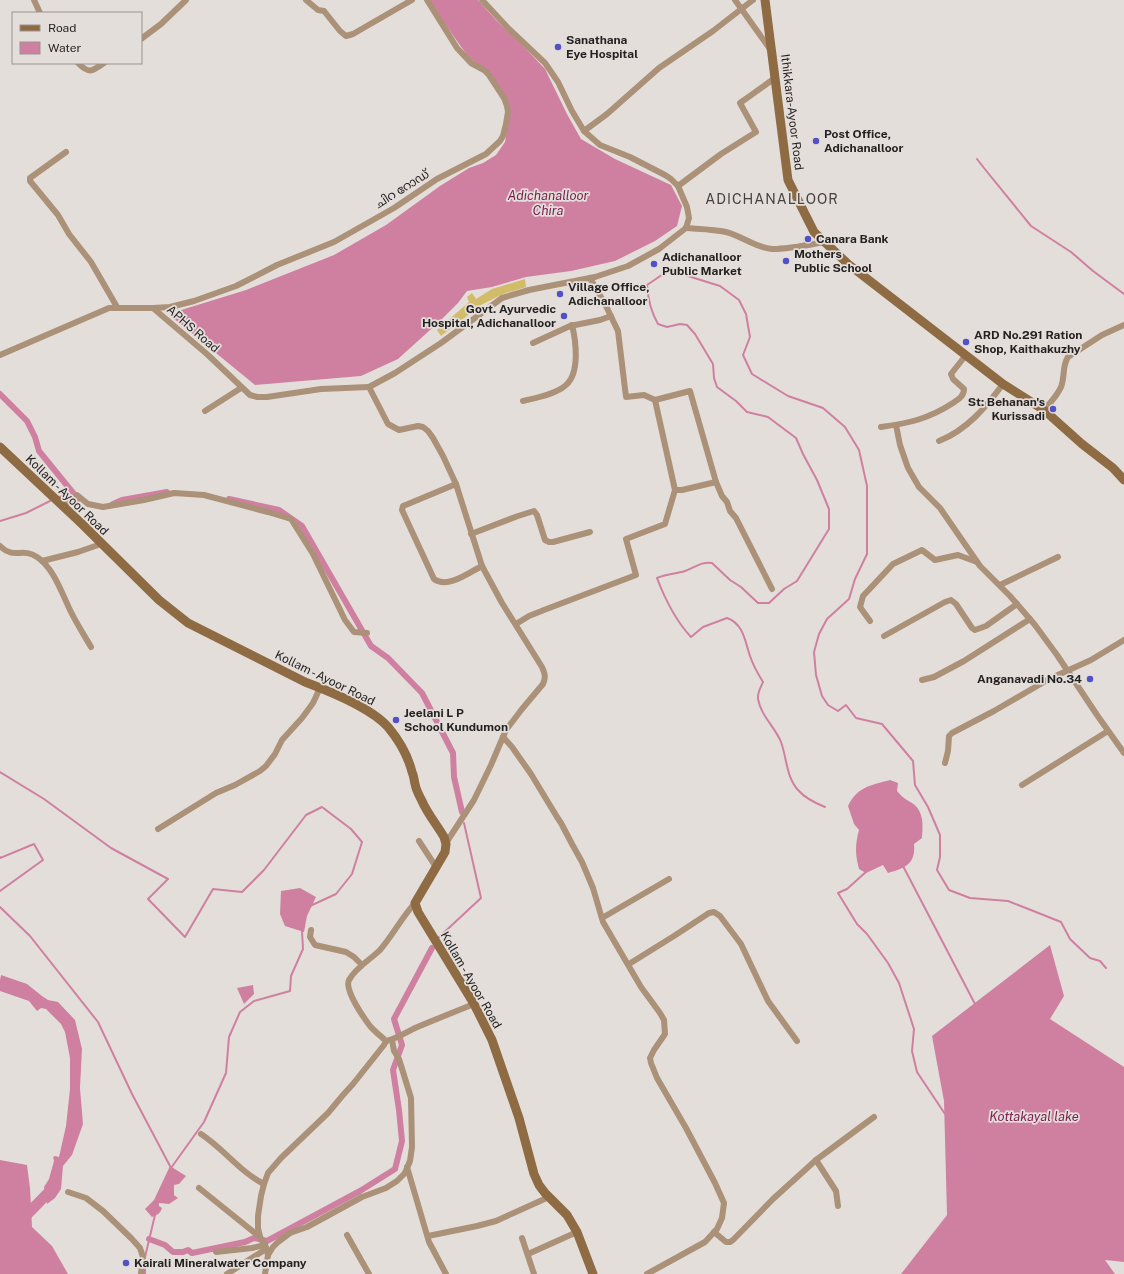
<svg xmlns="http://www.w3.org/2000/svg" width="1124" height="1274" font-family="'Public Sans','Noto Sans Malayalam',sans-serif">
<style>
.green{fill:#d2bb69}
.water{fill:#cf80a0}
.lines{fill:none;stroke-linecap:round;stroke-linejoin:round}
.stream{stroke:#cf80a0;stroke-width:2}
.canal{stroke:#cf80a0;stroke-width:6}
.river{stroke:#cf80a0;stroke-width:11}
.minor{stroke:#aa9177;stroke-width:6}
.secondary{stroke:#8e6b43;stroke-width:9}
.poi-dot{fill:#5250c7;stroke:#e4dedb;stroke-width:1.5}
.labels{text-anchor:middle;stroke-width:3.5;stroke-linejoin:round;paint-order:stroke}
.poi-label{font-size:12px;font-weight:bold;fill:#242221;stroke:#e4dedb;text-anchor:start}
.street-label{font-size:12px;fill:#242221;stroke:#e4dedb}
.water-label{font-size:13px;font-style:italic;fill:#7a1d4d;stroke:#e4dedb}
.quarter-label{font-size:14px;letter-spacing:1px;fill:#474240;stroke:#e4dedb}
</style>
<rect width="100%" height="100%" fill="#e4dedb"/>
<path class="green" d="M525,279l1,8 -23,7 -22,11 -40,31 -4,-6 32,-28 -2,-5 5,-4 4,6 16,-10z"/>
<g class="water">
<path d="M428,0h50l18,20 29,28 20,21 22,45 14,25 34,20 56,26 11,21 -5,20 -22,15 -40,20 -44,10 -45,6 -34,10 -25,4 -9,12 -18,18 -42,38 -37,17 -106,9 -83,-68 6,-6 68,-21 88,-35 52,-30 54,-39 29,-18 14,-5 13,-8 9,-13 4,-25 -2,-18 -18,-27 -20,-14z"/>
<path d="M890,780l8,3 -1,8c5,6 8,8 15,12 12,8 11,22 10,35l-8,6c2,20 -9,24 -26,29l-5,-8 -17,8 -7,-4c-4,-15 -4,-24 0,-39l-5,-6 -6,-18c9,-19 23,-21 42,-26z"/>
<path d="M300,888l16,9 -9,19 -3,16 -19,-6 -5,-12 1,-23z"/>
<path d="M1050,945l14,51 -14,23 74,48v195l-19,-2 10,14h-214l46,-59 -3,-114 -12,-65z"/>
<path d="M1,975l26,9 15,12 6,4 10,2 17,18 7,29 -2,39 3,36 -11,31 -9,11 -2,23 -6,9 -8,6 -3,-17 5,-8 5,-18 -1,-4 2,-1 4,1 7,-31 4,-37v-31l-5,-26 -4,-8 -15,-15 -5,-1 -4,3 -8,-10 -29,-10v-11z"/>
<path d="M253,985l1,9 -10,10 -7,-16z"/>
<path d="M0,1160l27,5 3,23 2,39 20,19 16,28h-68z"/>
<path d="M170,1166l16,10 -7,8 -5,1v10l4,3 -9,6 -10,-1v3l3,2c-2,6 -5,7 -10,9l-7,-8 9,-9z"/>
</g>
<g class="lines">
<g class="stream">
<path d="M977,159l7,9 47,58 40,26 22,19 31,23"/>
<path d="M60,497l11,-5"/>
<path d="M0,521l26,-8 24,-12"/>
<path d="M0,772l44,27 67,49 57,31 -20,20 37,38 28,-48 29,3 22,-22 42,-55 16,-8 29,22 11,13 -10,32 -16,20 -26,12"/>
<path d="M825,807c-10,-4 -19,-8 -26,-16 -13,-13 -12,-33 -18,-49 -6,-15 -20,-26 -23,-43 -1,-6 3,-12 5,-17 -5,-8 -10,-17 -13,-26 -5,-14 -6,-32 -23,-38l-24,9 -12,10c-15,-16 -26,-38 -34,-59 9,-4 19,-4 28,-7 9,-3 17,-10 27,-8l18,17 11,7 17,16h11l15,-14 13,-8 32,-52v-20l-12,-29 -14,-26 -7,-16 -28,-21 -21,-5 -11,-11 -19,-14 -3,-9 -1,-14 -18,-30 -8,-9 -7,-1 -13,3 -9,-3c-7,-12 -10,-25 -11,-39l25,-17 3,4 45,14 19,14 7,14 4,23 -7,18 9,19 36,22 35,12 22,19 14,23 8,36v68l-12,25 -6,20 -22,20 -8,15 -5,18 2,23 6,21 6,9 10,6 8,-6 10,13 26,6 31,37 2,24 13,22 12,28v22l-3,13 12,20 21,8 38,3 53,21 9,17 20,19 10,3 6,7"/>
<path d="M0,857v1l34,-14 9,16 -43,31"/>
<path d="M903,866l72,138"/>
<path d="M867,871l-20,18 -9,4 19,31 10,10 21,29 11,20 15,46 -2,22 5,21 28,42"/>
<path d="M0,907l30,29 68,86 34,72 38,72"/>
<path d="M437,939l44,-41 -17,-75"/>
<path d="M171,1168l33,-46 22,-49 3,-36 11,-25 14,-11 36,-10 1,-15 12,-27 -1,-18"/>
<path d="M145,1257l10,-42"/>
<path d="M145,1263v11"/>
</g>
<g class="canal">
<path d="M0,394l27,27 8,16 4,14 39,48"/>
<path d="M229,499l50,11 23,16 69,120 17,12 34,35 31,60 1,24 8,35"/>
<path d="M113,504l9,-4 45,-8"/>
<path d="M149,1239l16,6 8,7h10l5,-2 4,3 53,-11 9,-4 13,3 93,-50 35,-22 7,-28 -3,-31 -6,-40 9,-25 -8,-26 38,-71"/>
</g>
<path class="river" d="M0,1242l51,-52 2,-5"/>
<g class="minor">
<path d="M34,0l6,13"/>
<path d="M306,0l12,10 6,1 16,20 6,5 7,-2 59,-34"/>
<path d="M735,0l35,49"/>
<path d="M141,39l20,-15 25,-24"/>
<path d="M78,63c12,12 14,8 26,0"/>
<path d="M584,131l23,-17 52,-46 54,-37 40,-31"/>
<path d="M66,152l-36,26v3l28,34 11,19 22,28 26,45"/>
<path d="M678,186l43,-32 35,-22 -16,-29 35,-25"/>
<path d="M686,228c13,1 27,1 40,4 16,4 30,16 46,17 17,0 36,-4 52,-7"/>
<path d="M590,278l16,28 12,25 8,66 18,-2 11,5 20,90h7l34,-8 6,14 5,6 3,9 6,7 36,71"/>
<path d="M153,308l17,-1 24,-6 42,-15 41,-21 57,-23 60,-34 43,-29 49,-25 14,-13 3,-5 3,-12 2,-12 -1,-6 -3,-8 -15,-23 -5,-5 -13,-7 -14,-15 -30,-48"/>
<path d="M533,343l37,-17 30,-6 11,-4"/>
<path d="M0,355l109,-47h44l55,47 42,40 7,2h10l54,-8 48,-2"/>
<path d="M655,400l35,-9 26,91"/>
<path d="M523,401c12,-3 34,-7 43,-16 14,-12 10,-44 6,-60"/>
<path d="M1044,410c6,-7 13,-14 17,-23 4,-10 1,-21 7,-30l34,-22 22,-10"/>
<path d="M205,411l36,-23"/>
<path d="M896,425l4,20 8,23 11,19 21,21 40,58 30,30 25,29 22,30 40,60 27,38"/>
<path d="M881,427c29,-4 47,-8 72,-24 6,-4 11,-7 11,-14l-11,-10 -2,-5 15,-19"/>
<path d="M939,441c28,-11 47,-34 64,-57"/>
<path d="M456,484l-48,20 -5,2 -1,4 32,69c14,10 34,-6 48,-13"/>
<path d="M63,507l14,-12 11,9 15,3 41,-7 30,-7 30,2 64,17 23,7 22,35 32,66 9,12 13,1"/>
<path d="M471,534l47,-18 16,-5 3,4 8,25 4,2h4l37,-10"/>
<path d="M0,546c14,14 22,1 37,11 17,11 25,37 34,55 6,12 13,23 20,35"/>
<path d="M42,561l36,-9 23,-8"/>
<path d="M1000,585l58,-28"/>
<path d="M870,621l-10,-14 3,-11 30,-32 29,-14 13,10 23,-5 19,7"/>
<path d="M516,624l13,-8 15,-6 92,-35 -10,-36 39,-15 10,-34"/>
<path d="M884,636l61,-34 6,-2 5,4 16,24 3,2 11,-4 31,-22"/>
<path d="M922,680l12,-3 30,-16 66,-42"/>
<path d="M503,737l9,10 19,27 26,43 4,6 11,21 10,18 11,26 10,34 38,65 19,26 4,7 1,14 -11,16 -4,8 1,5 6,15 29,50 29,55 9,20 -2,15 -5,11 -12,13 -58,32"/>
<path d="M945,763l3,-12 1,-15 3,-3 42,-22 55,-32 42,-19 33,-20"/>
<path d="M1022,785l86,-54"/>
<path d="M158,829l58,-36 19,-8 25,-14 6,-5 9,-12 7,-14 20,-22 11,-15 7,-15"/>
<path d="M419,841l17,26"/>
<path d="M446,843l28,-43 17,-35 15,-35 16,-21 21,-25c3,-7 2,-10 -1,-17l-40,-64 -20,-37 -26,-82 -13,-28 -10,-18 -5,-7 -5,-4 -5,-1 -19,4 -11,-6 -19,-37 26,-14 46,-30 61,-45 27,-8 66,-13 33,-11 31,-17 27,-21 3,-10 -2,-11 -9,-21 -7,-7 -6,-4 -35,-18 -30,-12 -16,-14 -12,-20 -14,-29 -13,-19 -36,-34 -27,-29"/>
<path d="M415,903c-13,14 -22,32 -35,47 -10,10 -24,17 -31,30 -5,10 15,38 21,46 5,6 11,10 16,15 10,-2 19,-8 29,-13 19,-8 39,-16 59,-24"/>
<path d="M602,918l67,-39"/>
<path d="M311,930l-1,7 5,8 31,7 8,5 8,8"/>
<path d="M629,964l45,-28 35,-23 5,-1 6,4 21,28 27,57 29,40"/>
<path d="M201,1134c23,15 39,38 63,50"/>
<path d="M816,1160l20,31 2,15"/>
<path d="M407,1167l22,75 17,32"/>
<path d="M199,1188l61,49"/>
<path d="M68,1192l18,6 17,13 28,27 9,10 3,9 -2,17"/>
<path d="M714,1232l12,10h4l3,-2 40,-41 43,-39 58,-43"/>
<path d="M347,1235l22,39"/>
<path d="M428,1236l49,-10 19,-5 53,-24"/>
<path d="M522,1238l12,36"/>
<path d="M216,1252l36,-4 13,-3"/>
<path d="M528,1254l49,-22"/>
<path d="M268,1255l-2,-8 -6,-10 -2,-9v-12l3,-20 3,-12 4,-11 13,-15 47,-45 15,-18 10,-11 31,-39 2,-4"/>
<path d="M227,1274l39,-25"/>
<path d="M265,1274l3,-19 5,-8 5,-5 12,-9 17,-6 55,-30 24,-9 11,-7 8,-8 5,-12 2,-14 -1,-49 -12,-39 -5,-8 -2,-11"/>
</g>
<g class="secondary">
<path d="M765,0l23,180 26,52 34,32 155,120 41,26 38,34 31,24 11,12"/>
<path d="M0,447l81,76 78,77 29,23 117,59c24,9 65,25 83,45 10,12 20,29 24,45 2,4 2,8 3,12 1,6 4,11 7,17 5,12 15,24 22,36l2,7 -1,8 -30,51 3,9 56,92 18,36 27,78 15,56 5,11 6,8 22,22 10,17 16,42"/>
</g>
</g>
<g class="poi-dot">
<circle cx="558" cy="47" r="4"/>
<circle cx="816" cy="141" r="4"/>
<circle cx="808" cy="239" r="4"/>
<circle cx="786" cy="261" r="4"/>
<circle cx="654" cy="264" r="4"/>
<circle cx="560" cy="294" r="4"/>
<circle cx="564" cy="316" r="4"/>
<circle cx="966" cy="342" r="4"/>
<circle cx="1053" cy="409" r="4"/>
<circle cx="1090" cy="679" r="4"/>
<circle cx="396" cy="720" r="4"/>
<circle cx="126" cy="1263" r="4"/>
</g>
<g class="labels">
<g class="poi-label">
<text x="566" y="44">Sanathana<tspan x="566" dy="14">Eye Hospital</tspan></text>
<text x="824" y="138">Post Office,<tspan x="824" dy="14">Adichanalloor</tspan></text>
<text x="816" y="243">Canara Bank</text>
<text x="794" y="258">Mothers<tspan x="794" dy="14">Public School</tspan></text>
<text x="662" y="261">Adichanalloor<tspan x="662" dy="14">Public Market</tspan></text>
<text x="568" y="291">Village Office,<tspan x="568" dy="14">Adichanalloor</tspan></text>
<text x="556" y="313" text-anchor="end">Govt. Ayurvedic<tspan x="556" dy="14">Hospital, Adichanalloor</tspan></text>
<text x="974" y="339">ARD No.291 Ration<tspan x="974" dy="14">Shop, Kaithakuzhy</tspan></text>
<text x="1045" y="406" text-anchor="end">St: Behanan's<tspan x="1045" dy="14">Kurissadi</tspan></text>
<text x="1082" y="683" text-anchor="end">Anganavadi No.34</text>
<text x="404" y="717">Jeelani L P<tspan x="404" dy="14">School Kundumon</tspan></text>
<text x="134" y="1267">Kairali Mineralwater Company</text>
</g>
<g class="street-label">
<text transform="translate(792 112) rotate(83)" y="4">Ithikkara-Ayoor Road</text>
<text transform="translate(402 189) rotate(-32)" y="4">ചിറ റോഡ്</text>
<text transform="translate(193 329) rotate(41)" y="4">APHS Road</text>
<text transform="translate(67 495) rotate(44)" y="4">Kollam - Ayoor Road</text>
<text transform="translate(325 678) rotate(26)" y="4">Kollam - Ayoor Road</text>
<text transform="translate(471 980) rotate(60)" y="4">Kollam - Ayoor Road</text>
</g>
<g class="water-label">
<text x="548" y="200">Adichanalloor<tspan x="548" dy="15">Chira</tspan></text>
<text x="1034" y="1121">Kottakayal lake</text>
</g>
<g class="quarter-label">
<text x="772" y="204">ADICHANALLOOR</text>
</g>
</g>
<rect x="12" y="12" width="130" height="52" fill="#e4dedb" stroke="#979391"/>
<rect x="20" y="25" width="20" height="6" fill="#8e6b43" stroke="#979391"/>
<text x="48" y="32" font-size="12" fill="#242221">Road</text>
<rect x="20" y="42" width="20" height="12" fill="#cf80a0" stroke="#979391"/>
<text x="48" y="52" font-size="12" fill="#242221">Water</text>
</svg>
